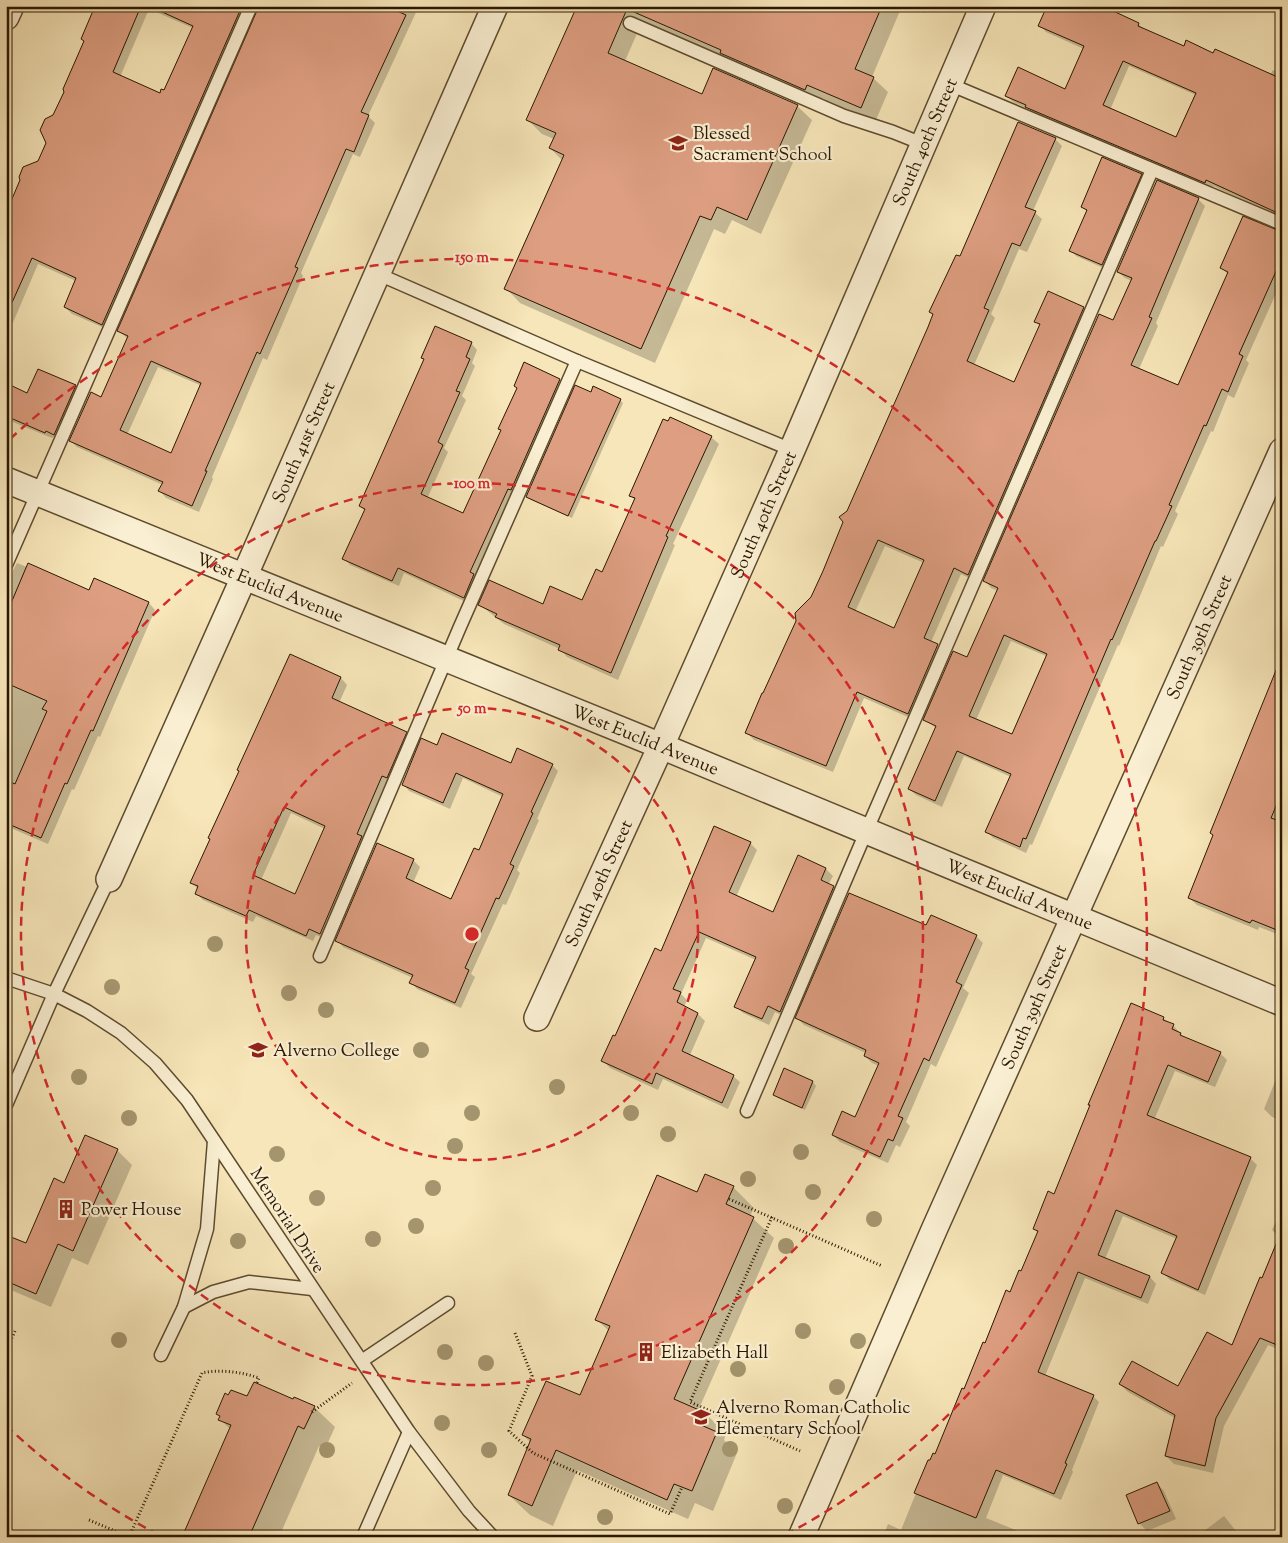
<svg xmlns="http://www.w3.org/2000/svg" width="1288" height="1543" font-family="'Sorts Mill Goudy',serif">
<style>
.shadow{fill:#0003;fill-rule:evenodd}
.building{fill:#dd9e81;stroke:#2a1700;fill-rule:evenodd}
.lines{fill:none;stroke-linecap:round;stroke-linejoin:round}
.service-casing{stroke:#5d4b2e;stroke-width:15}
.minor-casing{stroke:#5d4b2e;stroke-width:28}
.path{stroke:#2a1700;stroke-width:3;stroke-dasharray:1 2.5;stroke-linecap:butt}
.service{stroke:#faefd2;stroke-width:12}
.minor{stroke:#faefd2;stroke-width:25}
.tree{fill:#a4956e}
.ring{fill:none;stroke:#d62828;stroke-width:2.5;stroke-dasharray:9 6}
.labels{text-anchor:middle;stroke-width:4.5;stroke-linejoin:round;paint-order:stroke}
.poi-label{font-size:18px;fill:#2a1700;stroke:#faefd2;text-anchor:start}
.street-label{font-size:18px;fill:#2a1700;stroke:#faefd2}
.centre{fill:#d62828;stroke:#faefd2;stroke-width:2.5}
.ring-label{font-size:15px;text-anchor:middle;font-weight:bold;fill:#d62828;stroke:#faefd2;stroke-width:4.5;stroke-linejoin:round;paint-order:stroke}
</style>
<rect width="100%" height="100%" fill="#f7e6b9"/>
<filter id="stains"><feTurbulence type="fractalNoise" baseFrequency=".004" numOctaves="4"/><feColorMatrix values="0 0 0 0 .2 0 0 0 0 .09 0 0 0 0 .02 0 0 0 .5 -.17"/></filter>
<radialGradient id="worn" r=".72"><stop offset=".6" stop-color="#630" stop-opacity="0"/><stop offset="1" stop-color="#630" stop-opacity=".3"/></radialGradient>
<g class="shadow">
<path d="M97,6h157l-145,324 -37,-16 -7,-7 11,-26 -38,-17 -32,75v-123l33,-54 8,-19 7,-28 31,-73zM149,9l44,19 -29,63 -4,3 -40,-17z"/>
<path d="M260,6h159l-51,110 7,7 -15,34 -7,-3 -52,119 2,3 -36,84 -4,-2 -51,119 1,2 -14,33 -33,-14 -6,-7 3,-6 -86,-38 -6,-6 31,-43 26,-59 -9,-8zM158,367l44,19 -30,68 -45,-19z"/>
<path d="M578,6h324l-30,71 16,15 -13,30 -53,-24 -3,6 -177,-82 -17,39 78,35 94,10 15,14 -51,114 -29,-14 -7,14 -11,-5 -59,134 -135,-60 -14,-15 57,-127 -13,-13 4,-9 -12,-5 -14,-14z"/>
<path d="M909,6h18l-2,7z"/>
<path d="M1138,24l7,6 40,17 29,8 56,20 3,-5 9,4v144l-69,-32 -1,3 -179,-76 -4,-4 -16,-7 -7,-6 60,-6 18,-41 -38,-17 -6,-7zM1129,66l67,29 -19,44 -67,-29z"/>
<path d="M1055,139l7,7 -29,65 9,8 -15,33 -8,-3 -28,65 4,4 -21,47 41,19 25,-58 -4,-4 47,-14 7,7 -115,266 -14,-7 -30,68 7,3 6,7 -29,68 -51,-22 -31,74 -79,-32 -7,-7 17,-38 44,-88 126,-292 -3,-3 29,-54zM885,546l39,17 -29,66 -40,-17z"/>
<path d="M1141,175l5,5 -38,90 -32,-14 -5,-6 17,-38 -6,-5z"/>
<path d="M1198,199l7,7 -49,117 2,3 -19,43 39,18 50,-113 -7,-6 61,-35v47l-36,80 3,3 -15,35 -6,-3 -15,37 -2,-1 -36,80 3,3 -15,33 -2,-1 -42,100 -1,-1 -86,200 -2,-1 -4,9 -33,-15 -6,-7 24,-54 -47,-21 -22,51 -26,-12 -7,-6 27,-61 -11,-8 43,-62 30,-67 -7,-3 -6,-7 129,-259 18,-41 -7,-3 -7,-6zM1011,641l37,16 -36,78 -36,-15z"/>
<path d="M471,343l6,7 -5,13 3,3 -13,30 4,4 -22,48 4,4 -21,47 36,15 39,-84 16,-41 42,-9 6,6 -96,218 -66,-31 -5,13 -49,-21 -6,-7 21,-47 -5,-5 65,-146 -3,-3z"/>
<path d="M6,385l22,9 47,-8 7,7 -21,47 -8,-3 -1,1 -44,-18 -2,3z"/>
<path d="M591,394l29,6 3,3 -51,115 -41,-18 -3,-3z"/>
<path d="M711,437l8,7 -46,100 2,1 -57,135 -51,-23 -7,-8 -56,-25 -24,-19 63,1 39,-4 20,-29 34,-72 -6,-6z"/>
<path d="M17,563l72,29 6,-13 54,24 6,7 -55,127 -2,-1 -24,54 -2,-1 -24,55 -42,-18v-253l6,-1z"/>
<path d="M291,656l50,22 6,7 -8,18 67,30 7,6 -86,201 -11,-5 -3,6 -57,-25 -3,6 -50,-22 -7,-7 2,-4 -6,-6zM291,813l34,16 -30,67 -34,-16z"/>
<path d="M1282,660v276l-23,-9 -1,3 -61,-25 -8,-7z"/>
<path d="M437,747l74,18h41l6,6 -21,48 2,1 -22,50 3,3 -14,32 -3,-1 -32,70 4,3 -14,31 -44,-19 -6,-7 2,-4 -70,-31 -6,-7 76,-80 7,7 -7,16 39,17 27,-49 24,-54 -40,-19 -13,31 -41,-18 -6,-7z"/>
<path d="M750,843l7,7 -21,47 38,17 25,-57 27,12 7,7 -5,9 5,2 7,7 -53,124 -12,-6 -6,13 -26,-12 -7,-7 20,-46 -50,-22 -25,56 6,6 -3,7 14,7 7,7 -15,34 43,21 7,6 -12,27 -65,-30 -5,11 -48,-22 -7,-7 58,-109z"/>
<path d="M927,927l49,9 7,7 -20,45 6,5 -33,74 -5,-3 -25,58 4,4 -10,21 -4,-2 -8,18 -48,-21 -7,-7 23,-17 23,-52 -7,-3 -7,-7 1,-3 -62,-28 -7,-7z"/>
<path d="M1163,1018l10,7 12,14 35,14 7,7 -12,27 -40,-16 -21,49 96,38 7,7 -52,130 -35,-15 -7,-7 14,-34 -54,-23 -18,43 45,18 6,7 -8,20 -63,-26 -40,98 48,20 6,6 -27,68 1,2 -12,28 -58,-25 -17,43 47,19h-150l5,-13 13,6 28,-69 7,-5 50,-111 36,-73 16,-39 -4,-4z"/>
<path d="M1280,1069h2v52l-10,-4 -8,-8z"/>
<path d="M785,1070l28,12 3,4 -11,24 -27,-12 -4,-3z"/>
<path d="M117,1150l15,15 -44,100 -16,-7 -21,49 -45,-19v-52l20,9 39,-61z"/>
<path d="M706,1175l28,13 20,20 -4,8 24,22 -76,173 8,3 20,20 -2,6 13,13 -24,58 -18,-8 -7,16 -111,-49 -24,56 -23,-11 -21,-20 22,-52 -8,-8 57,-38 29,-66 -13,-12 102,-125z"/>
<path d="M1282,1208v143l-14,-6 -44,81 -11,47 -39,-9 -8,-8 9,-38 -47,-26 -8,-8 58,4 54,-41 48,-109 -8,-8z"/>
<path d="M248,1398l45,2 21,7 21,20 -10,22 -6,-3 -40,91h-95l47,-107 -11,-11 1,-2 -4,-3z"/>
<path d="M1157,1483l7,8 12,28 -29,12 -7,-7 -12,-28z"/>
<path d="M1224,1516l17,21h-45z"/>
<path d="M171,1533l8,4h-10z"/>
</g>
<g class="building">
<path d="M95,6h46l-28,66 47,21 1,-4 3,1 29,-64 -44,-20h93l-140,319 -38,-18 12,-29 -44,-20 -26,58v-103l14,-33 -1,-3 4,-10 15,-6 8,-18 -6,-13 5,-11 8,-4 11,-23 -1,-3 21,-48 -3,-2z"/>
<path d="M259,6h127l20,9 -45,97 8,3 -15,37 -8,-3 -51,118 3,1 -38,86 -3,-2 -52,119h2l-15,35 -34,-15 5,-9 -94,-41 22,-49 10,5 27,-61 -11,-5zM151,361l50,22 -30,70 -51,-23z"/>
<path d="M577,6h305l-27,63 19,8 -13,31 -54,-23 -2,5 -85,-37 1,-3 -94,-41 -19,44 94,41 11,-26 85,37 -51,115 -30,-13 -6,13 -11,-4 -59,133 -137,-60 60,-134 -15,-7 7,-15 -30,-13z"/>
<path d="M1047,6h64v4l28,13 -1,3 46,20 2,-6 27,13 2,-4 67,30v136l-76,-35 -1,3 -180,-76 1,-2 -21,-9 13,-29 47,22 19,-43 -46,-20zM1123,61l73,32 -20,44 -73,-32z"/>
<path d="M1018,122l38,16 -31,69 11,4 -16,35 -8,-3 -28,65 5,2 -22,51 47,21 26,-58 -6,-2 14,-31 36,16 -116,268 -14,-7 -30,70 14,6 -30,70 -51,-22 -31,74 -81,-33 17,-40h1l33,-72 -1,-8 16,-16 12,-26 20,-49 -4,-5 8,-6 81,-184 5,-13 -4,-2 27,-57 4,1zM878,540l46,20 -30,68 -46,-21z"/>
<path d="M1102,157l40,17 -40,91 -33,-14 18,-41 -6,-3z"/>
<path d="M1157,180l42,18 -50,119 3,1 -21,47 47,20 50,-113 -8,-4 23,-52 39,16v26l-43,96 4,2 -15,36 -6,-3 -16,37 -2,-1 -35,80 3,1 -16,35h-1l-43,99 -1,-1 -85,200 -3,-1 -3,9 -35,-15 26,-58 -54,-23 -22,50 -27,-12 28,-63 -13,-6 30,-69 14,6 31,-69 -15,-7 116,-267 14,6 19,-42 -15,-6zM1004,635l43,19 -35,80 -43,-18z"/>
<path d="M435,326l37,16 -6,15 4,2 -14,32 4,1 -22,50 5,3 -22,49 42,19 38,-83 -3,-1 19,-41 -3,-2 10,-24 36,17 -49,111 -3,-1 -38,83 4,2 -10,24 -66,-30 -6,13 -50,-22 23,-50 -6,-3 65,-147 -3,-1z"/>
<path d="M38,369l38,16 -22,50 -8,-4 -1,2 -39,-17v-33l21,10z"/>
<path d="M575,385l16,7 2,-6 28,13 -53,117 -42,-19z"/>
<path d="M670,417l42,19 -46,100 2,1 -57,136 -53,-23 2,-5 -65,-28 2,-3 -19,-9 11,-25 54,24 7,-18 32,14 14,-31 6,3 33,-74 -6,-2 34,-77 5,2z"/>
<path d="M28,563l61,27 5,-12 55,24 -56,129 -2,-1 -24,54 -2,-1 -24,55 -35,-15v-43l9,4 32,-73 -5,-2 5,-8 -41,-18v-68z"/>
<path d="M290,654l51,23 -9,21 75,34 -20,46 -5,-2 -25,58 5,2 -42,98 -11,-5 -3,7 -57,-26 -3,6 -51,-22 3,-8 -8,-3 20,-44 -2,-1 31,-67 -2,-1zM284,807l41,19 -30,68 -42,-19z"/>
<path d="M1281,658l1,134 -11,26 11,4v110l-30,-12 -2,3 -62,-25 25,-63 -3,-2z"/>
<path d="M442,733l69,30 6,-15 36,16 -22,48 2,1 -23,51 4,2 -15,33 -3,-1 -31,70 4,2 -14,33 -46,-20 4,-8 -78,-34 42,-98 37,16 -8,19 45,21 23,-51 5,2 24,-56 -47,-21 -13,30 -41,-18 19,-47 16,7z"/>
<path d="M714,826l37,16 -22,50 44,20 25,-57 28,13 -5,12 13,6 -54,126 -12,-6 -6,13 -28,-12 22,-50 -57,-25 -26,57 8,3 -4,10 21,11 -16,38 52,24 -12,28 -66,-30 -4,11 -51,-23 12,-26 2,1 40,-88 6,3z"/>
<path d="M849,893l77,32 5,-10 46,20 -21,47 6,3 -33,76 -5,-3 -26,58 5,2 -10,23 -5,-2 -8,18 -48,-22 10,-24 13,6 24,-54 -15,-7 2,-6 -71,-32z"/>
<path d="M1131,1003l33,14 -1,3 11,4 -2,5 9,4 -1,2 41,17 -13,30 -40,-17 -21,50 104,42 -53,133 -37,-17 16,-37 -61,-26 -18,45 52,21 -9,22 -63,-26 -40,100 56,23 -29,68 2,1 -13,30 -58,-24 -20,48 -62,-25 14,-33h2l3,-7 2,1 27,-66 2,1 19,-47 2,1 21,-53 4,2 9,-22 2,1 17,-40 -5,-2 15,-38 6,3 36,-89h-2z"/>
<path d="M784,1068l29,13 -11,27 -29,-13z"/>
<path d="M85,1135l33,14 -45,102 -15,-7 -22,50 -30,-13v-46l20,8 28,-65 10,5z"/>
<path d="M705,1174l29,12 -8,18 28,13 -80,182 32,14 -5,12 16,7 -25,59 -18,-7 -7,16 -111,-50 -24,56 -24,-11 23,-56 -9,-4 24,-54 34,14 30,-69 -15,-6 62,-145 40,17z"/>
<path d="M1281,1232l1,115 -22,-9 -44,80 -11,48 -40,-10 10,-41 -56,-31 13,-23 46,25 29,-54 25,13 28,-68 2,1z"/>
<path d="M254,1382l39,17 1,-2 21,9 -11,23 -6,-3 -49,111h-67l49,-112 -13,-5 2,-4 -4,-2 9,-21 3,2 3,-5 16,6z"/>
<path d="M1157,1482l13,29 -32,13 -12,-29z"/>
</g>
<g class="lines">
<g class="service-casing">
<g id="service">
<path d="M630,23l214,93 49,16 30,12"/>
<path d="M949,84l333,140"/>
<path d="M378,274l199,87 215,89"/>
<path d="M6,565l245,-559"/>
<path d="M320,956l139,-327 118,-268"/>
<path d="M6,978l48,16 33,17 34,22 34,30 32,37 222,332 60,79 24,26"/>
<path d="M6,1105l48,-111 55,-115"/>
<path d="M747,1111l119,-279 286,-662"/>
<path d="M184,1307l29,-15 36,-10 63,7"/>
<path d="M161,1355l23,-48 23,-78 7,-88"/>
<path d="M363,1360l85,-57"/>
<path d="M363,1537l46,-105"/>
</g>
</g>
<g class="minor-casing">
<g id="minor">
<path d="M6,17l5,-11"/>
<path id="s1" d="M6,480l655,266 621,257"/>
<path id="s2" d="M109,879l135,-302 251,-571"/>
<path id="s3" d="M537,1018l124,-272 131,-296 191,-444"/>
<path id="s4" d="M801,1537l133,-307 348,-779"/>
</g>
</g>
<g class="path">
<path d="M729,1199l153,67"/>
<path d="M772,1217l-82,185 110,49"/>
<path d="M515,1333l17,43 -23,55 24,22 137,61 12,-27"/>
<path d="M6,1351l9,-20"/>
<path d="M312,1412l40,-29"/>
<path d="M89,1520l40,17"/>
<path d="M129,1537l73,-164c18,-4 40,-1 57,5l-2,5"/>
</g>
<use href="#service" class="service"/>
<use href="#minor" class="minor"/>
</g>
<g class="tree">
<circle cx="215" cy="944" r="8"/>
<circle cx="112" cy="987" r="8"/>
<circle cx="289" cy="993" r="8"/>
<circle cx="326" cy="1010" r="8"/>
<circle cx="421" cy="1050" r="8"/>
<circle cx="79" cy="1077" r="8"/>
<circle cx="557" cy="1087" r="8"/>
<circle cx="472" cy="1113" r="8"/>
<circle cx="631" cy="1113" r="8"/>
<circle cx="129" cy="1118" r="8"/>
<circle cx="668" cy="1134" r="8"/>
<circle cx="455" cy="1146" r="8"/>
<circle cx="801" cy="1152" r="8"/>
<circle cx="277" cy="1154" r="8"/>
<circle cx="748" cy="1179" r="8"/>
<circle cx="433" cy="1188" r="8"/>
<circle cx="813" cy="1192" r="8"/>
<circle cx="317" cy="1198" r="8"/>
<circle cx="874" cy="1219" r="8"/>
<circle cx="416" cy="1226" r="8"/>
<circle cx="373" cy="1239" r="8"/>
<circle cx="238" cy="1241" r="8"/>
<circle cx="786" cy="1246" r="8"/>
<circle cx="803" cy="1331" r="8"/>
<circle cx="119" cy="1340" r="8"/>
<circle cx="858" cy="1341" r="8"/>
<circle cx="445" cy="1352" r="8"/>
<circle cx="486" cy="1363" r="8"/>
<circle cx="738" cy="1369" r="8"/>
<circle cx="837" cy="1387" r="8"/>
<circle cx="442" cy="1423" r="8"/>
<circle cx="730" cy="1449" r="8"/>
<circle cx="327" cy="1450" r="8"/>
<circle cx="489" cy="1450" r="8"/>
<circle cx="785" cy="1506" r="8"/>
<circle cx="605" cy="1517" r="8"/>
</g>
<g class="ring">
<circle cx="472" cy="934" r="226"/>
<circle cx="472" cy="934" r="451"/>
<path d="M159 1535A677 677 0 0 1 10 1429M10 439A677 677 0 1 1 785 1535"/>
</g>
<defs>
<g id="school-bare" transform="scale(1.5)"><path d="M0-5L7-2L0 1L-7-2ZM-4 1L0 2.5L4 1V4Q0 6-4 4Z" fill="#8f2418" stroke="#faefd2" stroke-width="2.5" paint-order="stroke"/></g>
<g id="university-bare" transform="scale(1.5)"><path d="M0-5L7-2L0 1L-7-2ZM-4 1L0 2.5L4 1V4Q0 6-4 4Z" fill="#8f2418" stroke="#faefd2" stroke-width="2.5" paint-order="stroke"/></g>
<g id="building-bare" transform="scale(1.5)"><path d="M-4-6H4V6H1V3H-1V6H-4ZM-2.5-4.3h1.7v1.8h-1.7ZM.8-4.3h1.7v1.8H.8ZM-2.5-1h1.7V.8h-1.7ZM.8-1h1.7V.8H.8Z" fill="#8f2418" stroke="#faefd2" stroke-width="2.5" paint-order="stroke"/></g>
</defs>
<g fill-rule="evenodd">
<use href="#school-bare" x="678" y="143"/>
<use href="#university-bare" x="258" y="1050"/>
<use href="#building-bare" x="66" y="1209"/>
<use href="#building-bare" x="646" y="1352"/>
<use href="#school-bare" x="701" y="1417"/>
</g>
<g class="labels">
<g class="poi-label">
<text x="693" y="139">Blessed<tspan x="693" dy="21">Sacrament School</tspan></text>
<text x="273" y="1056">Alverno College</text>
<text x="81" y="1215">Power House</text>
<text x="661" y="1358">Elizabeth Hall</text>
<text x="716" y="1413">Alverno Roman Catholic<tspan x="716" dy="21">Elementary School</tspan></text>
</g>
<g class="street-label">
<text dy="6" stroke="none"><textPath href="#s3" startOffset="958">South 40th Street</textPath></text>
<text dy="6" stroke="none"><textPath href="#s2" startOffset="478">South 41st Street</textPath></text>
<text dy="6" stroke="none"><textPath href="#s3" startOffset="552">South 40th Street</textPath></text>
<text dy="6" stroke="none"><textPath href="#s1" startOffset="285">West Euclid Avenue</textPath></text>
<text dy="6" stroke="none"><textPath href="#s4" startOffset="984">South 39th Street</textPath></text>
<text dy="6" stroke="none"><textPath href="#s1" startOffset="690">West Euclid Avenue</textPath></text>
<text dy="6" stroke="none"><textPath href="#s3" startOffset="148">South 40th Street</textPath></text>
<text dy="6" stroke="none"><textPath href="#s1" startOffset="1095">West Euclid Avenue</textPath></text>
<text dy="6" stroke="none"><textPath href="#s4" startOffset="579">South 39th Street</textPath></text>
<text transform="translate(288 1220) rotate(57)" y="6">Memorial Drive</text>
</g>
</g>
<circle cx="472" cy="934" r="8" class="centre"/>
<g class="ring-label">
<text x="472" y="262">150 m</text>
<text x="472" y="488">100 m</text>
<text x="472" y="713">50 m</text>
</g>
<rect width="1288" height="1543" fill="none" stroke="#f7e6b9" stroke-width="25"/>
<rect x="8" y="8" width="1273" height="1528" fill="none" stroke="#2a1700" stroke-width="2.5"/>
<rect x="12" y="12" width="1263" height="1518" fill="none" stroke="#2a1700"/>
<rect width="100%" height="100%" filter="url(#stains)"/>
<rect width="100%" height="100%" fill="url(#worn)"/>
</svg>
